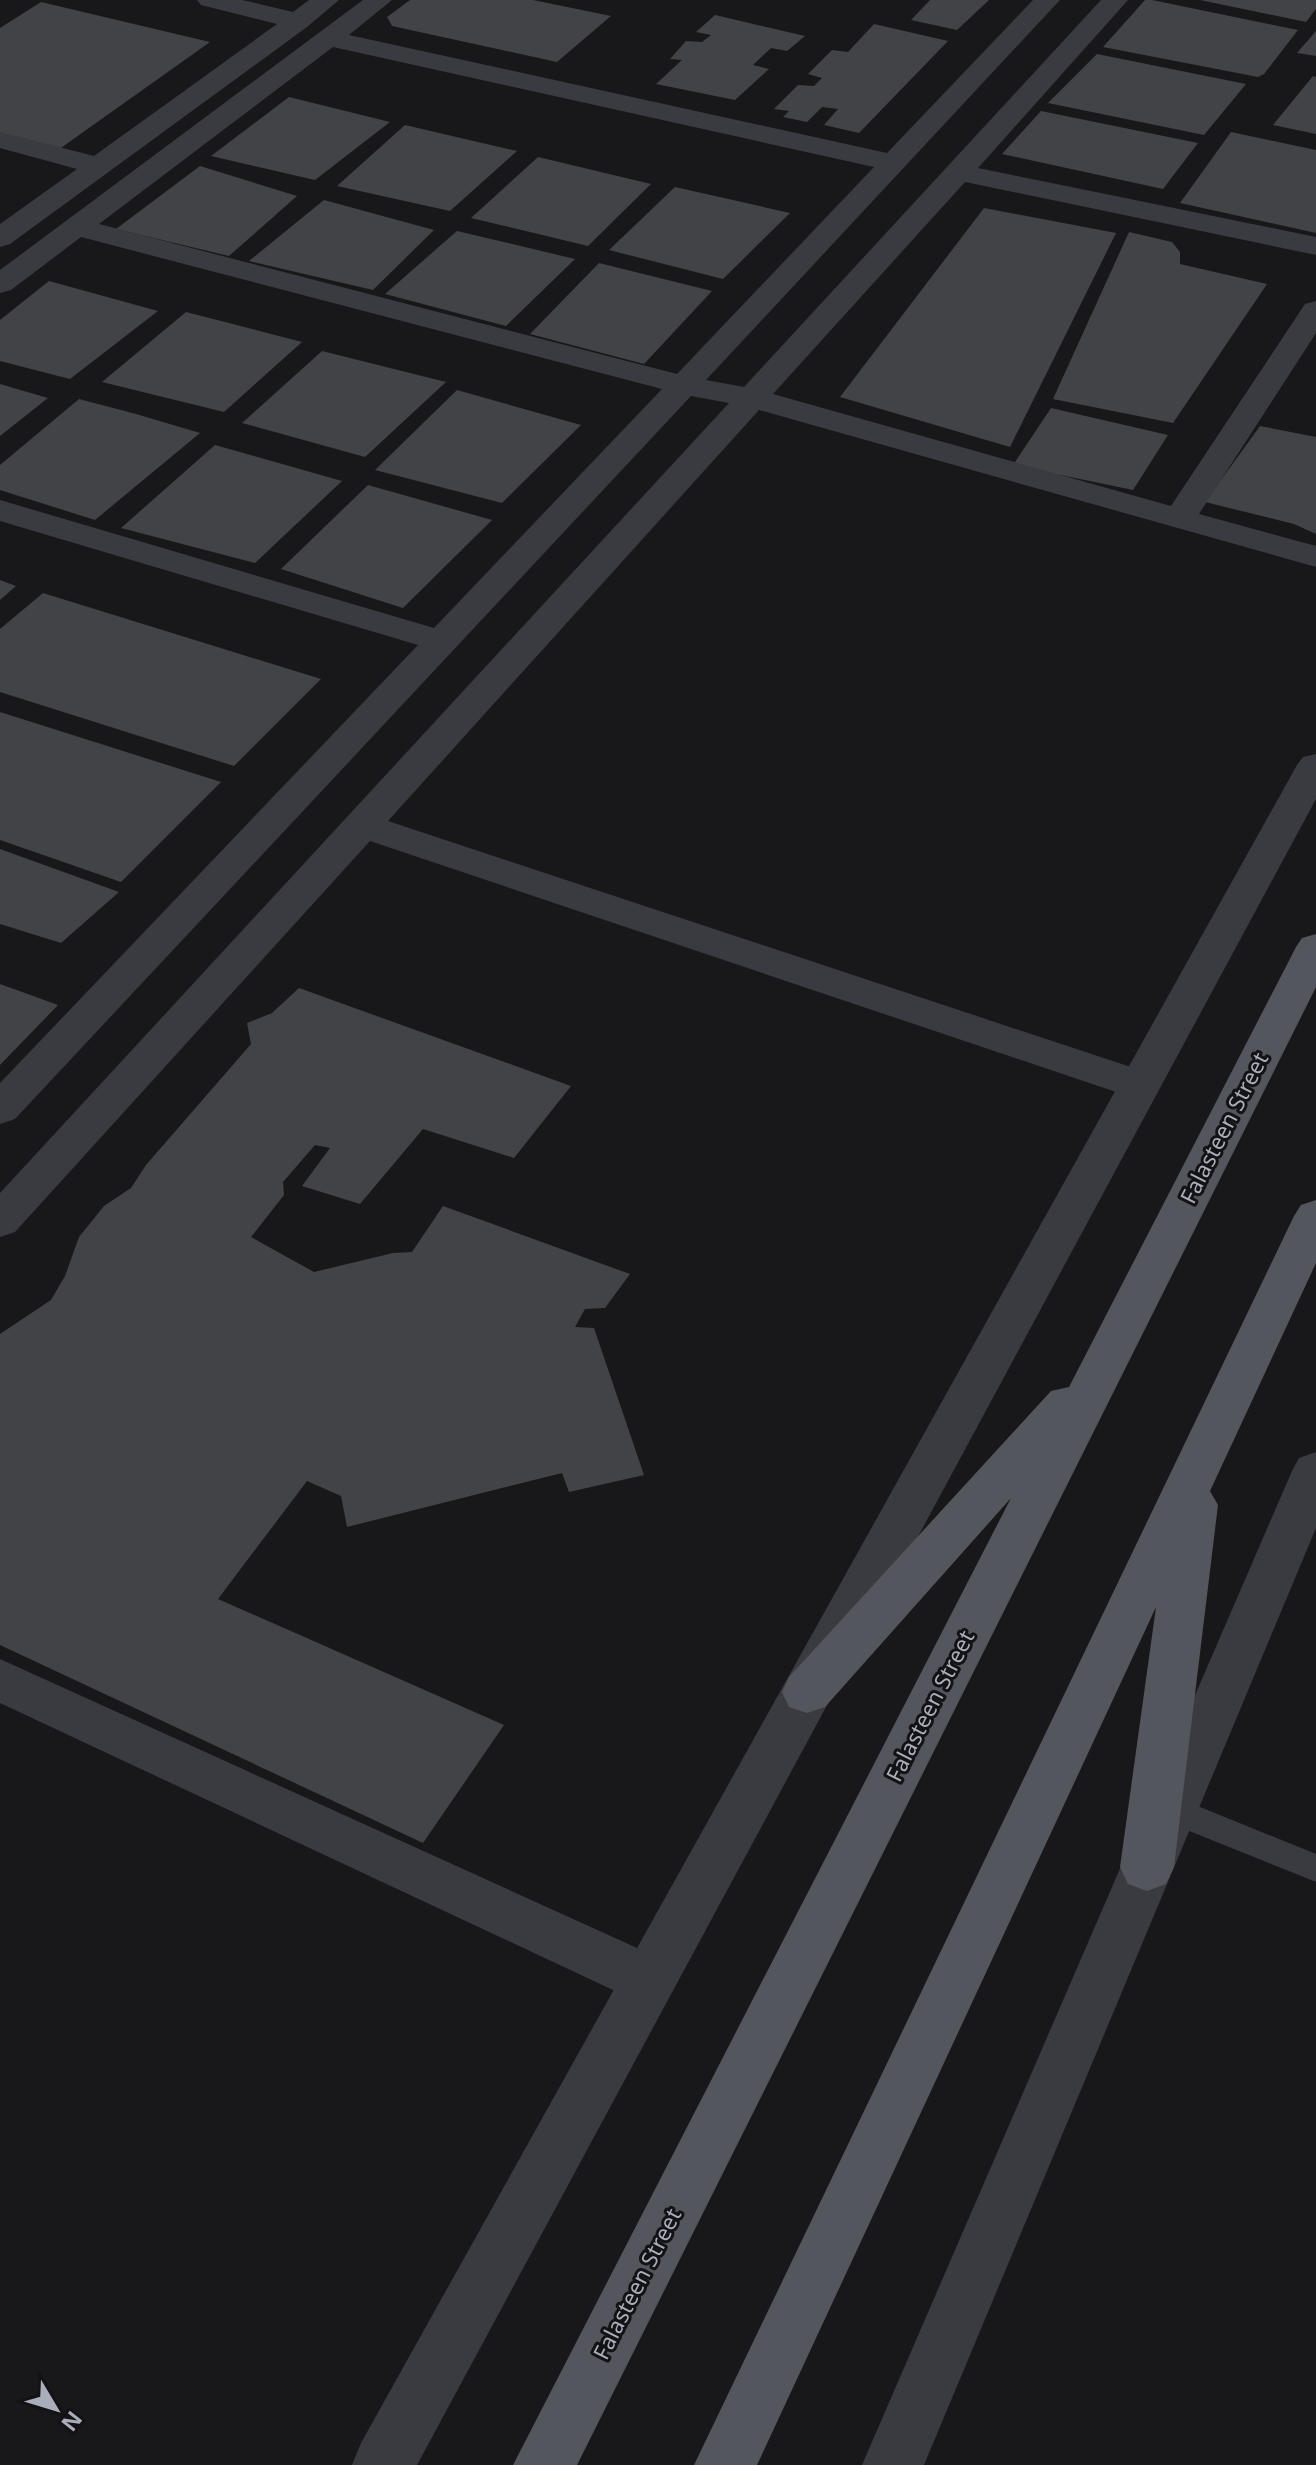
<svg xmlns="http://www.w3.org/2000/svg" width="1316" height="2465" font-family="'Noto Sans',sans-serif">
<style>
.building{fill:#424347}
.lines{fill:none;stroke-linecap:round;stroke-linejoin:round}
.service{fill:#3a3b41;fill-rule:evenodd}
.minor{fill:#3a3b41;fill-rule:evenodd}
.tertiary{fill:#3a3b41;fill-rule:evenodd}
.primary{fill:#54565e;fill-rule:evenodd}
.labels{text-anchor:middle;stroke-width:6;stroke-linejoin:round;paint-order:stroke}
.street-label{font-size:22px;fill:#a9aeba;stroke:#131315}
</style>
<rect width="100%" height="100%" fill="#18181a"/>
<g class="building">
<path d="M410,0h123l78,16 -54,46 -165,-36 -5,-9z"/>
<path d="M930,0h59l-32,30 -46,-10z"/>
<path d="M1145,0h7l146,30 -34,44 -6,3 -155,-30z"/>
<path d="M1200,0h116v9l-10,13z"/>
<path d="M41,2l169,40 -152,108 -58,-15v-107z"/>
<path d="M715,15l90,21 -18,15 -16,-3 -18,17 16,4 -34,31 -79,-16 26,-24 -12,-1 16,-18 16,1 9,-7 -15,-3z"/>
<path d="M874,24l74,17 -89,92 -35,-8 14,-16 -16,-2 -15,15 -24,-5 6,-6 -15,-2 24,-24 16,1 8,-8 -14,-4 24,-24 16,2z"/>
<path d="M1316,31v25l-19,-3z"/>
<path d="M1097,54l149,30 -42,51 -156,-32z"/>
<path d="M1313,76l3,1v57l-43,-9z"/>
<path d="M289,97l101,25 -75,58 -104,-24z"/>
<path d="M1041,111l157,32 -35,46 -161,-35z"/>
<path d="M405,125l112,26 -67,60 -113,-25z"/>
<path d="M1231,132l85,18v83l-136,-30z"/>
<path d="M538,157l113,27 -63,62 -117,-28z"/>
<path d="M200,166l97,30 -68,60 -113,-27z"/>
<path d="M675,187l115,26 -67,66 -114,-29z"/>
<path d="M324,200l110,30 -61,60 -124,-29z"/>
<path d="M984,208l132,25 -106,214 -170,-50z"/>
<path d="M457,231l118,28 -69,67 -121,-32z"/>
<path d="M1129,232l43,10 8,10v12l87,20 -94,139 -120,-24z"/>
<path d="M599,263l113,28 -68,73 -114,-30z"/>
<path d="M49,281l109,30 -88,68 -70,-18v-41z"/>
<path d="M186,312l116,30 -78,70 -122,-30z"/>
<path d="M322,351l124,31 -81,75 -123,-34z"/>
<path d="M0,384l48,14 -48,38z"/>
<path d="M457,390l124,35 -79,78 -127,-33z"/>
<path d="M79,399l57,15 64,19 -105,87 -95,-30v-25z"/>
<path d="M1051,408l117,27 -35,55 -120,-25z"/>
<path d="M1260,426l56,11v97l-22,-10 -89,-22z"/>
<path d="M215,445l127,36 -87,82 -134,-35z"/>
<path d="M368,485l124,35 -89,88 -122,-39z"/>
<path d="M0,580l16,6 -16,14z"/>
<path d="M43,593l278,86 -87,87 -234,-74v-63z"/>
<path d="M0,712l221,70 -100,100 -121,-42z"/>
<path d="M0,849l119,43 -58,51 -61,-19z"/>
<path d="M0,984l58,21 -58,60z"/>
<path d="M299,988l272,98 -57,72 -91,-29 -63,75 -58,-18 28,-38 -15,-3 -32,37 1,13 -33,42 63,35 79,-19 19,-1 31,-46 187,68 -25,34 -20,1 -10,18 19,1 50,147 -75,17 -7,-19 -215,54 -6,-31 -34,-15 -89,118 286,126 -81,118 -423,-198v-311l51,-34 14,-24 14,-39 25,-31 27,-18 15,-23 105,-121 -4,-21 25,-10z"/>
</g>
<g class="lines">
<path class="service" d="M1173,1796l143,58v28l-154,-62 -5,-10 5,-10z"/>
<g class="minor">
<path d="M197,0h45l51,12 16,-12h30l-32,27 -297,217 -10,3v-23l77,-55 -77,-21v-16l94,24 183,-132 -76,-19z"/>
<path d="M363,0h29l-43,35 538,118 146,-153h27l-354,380 38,7 357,-387h27l-150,168 338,69v18l-351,-73 -192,212 398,112 134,-202 11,-3v32l-117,181 117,32v21l-557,-157 -371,411 767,254 6,10 -6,10 -15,5 -15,-5 -755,-254 -355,391 -15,5v-44l729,-790 -38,-7 -676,723 -15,5v-41l418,-438 -418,-124v-21l434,128 228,-239 -581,-152 -70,53 -11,3v-23zM333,47l541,120 -197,207 -578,-150z"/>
<path d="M0,1659l668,303 9,18 -9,18 -19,7 -19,-7 -630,-295z"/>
</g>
<g class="tertiary">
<path d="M1316,754v45l-899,1666h-65l9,-22 936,-1678 6,-8z"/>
<path d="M1316,1452v76l-392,937h-62l430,-994 7,-13z"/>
</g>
<g class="primary">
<path d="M1316,934v53l-739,1478h-64l498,-967 -186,209 -18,6 -18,-6 -7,-15 7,-15 262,-286 18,-4 227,-440 6,-9z"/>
<path d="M1316,1200v63l-106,228 8,14 -44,362 -8,17 -19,7 -19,-7 -8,-17 36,-260 -399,858h-63l600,-1249 7,-11z"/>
</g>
</g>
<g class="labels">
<g class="street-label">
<text transform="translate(1224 1128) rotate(-63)" y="8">Falasteen Street</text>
<text transform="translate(930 1706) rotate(-63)" y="8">Falasteen Street</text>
<text transform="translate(637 2284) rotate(-63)" y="8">Falasteen Street</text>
</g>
</g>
<g transform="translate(56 2409) rotate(128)" stroke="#131315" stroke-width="6" paint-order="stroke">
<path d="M0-6L14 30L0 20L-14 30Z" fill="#a9aeba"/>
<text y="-12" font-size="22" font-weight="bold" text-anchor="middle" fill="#a9aeba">N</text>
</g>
</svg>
